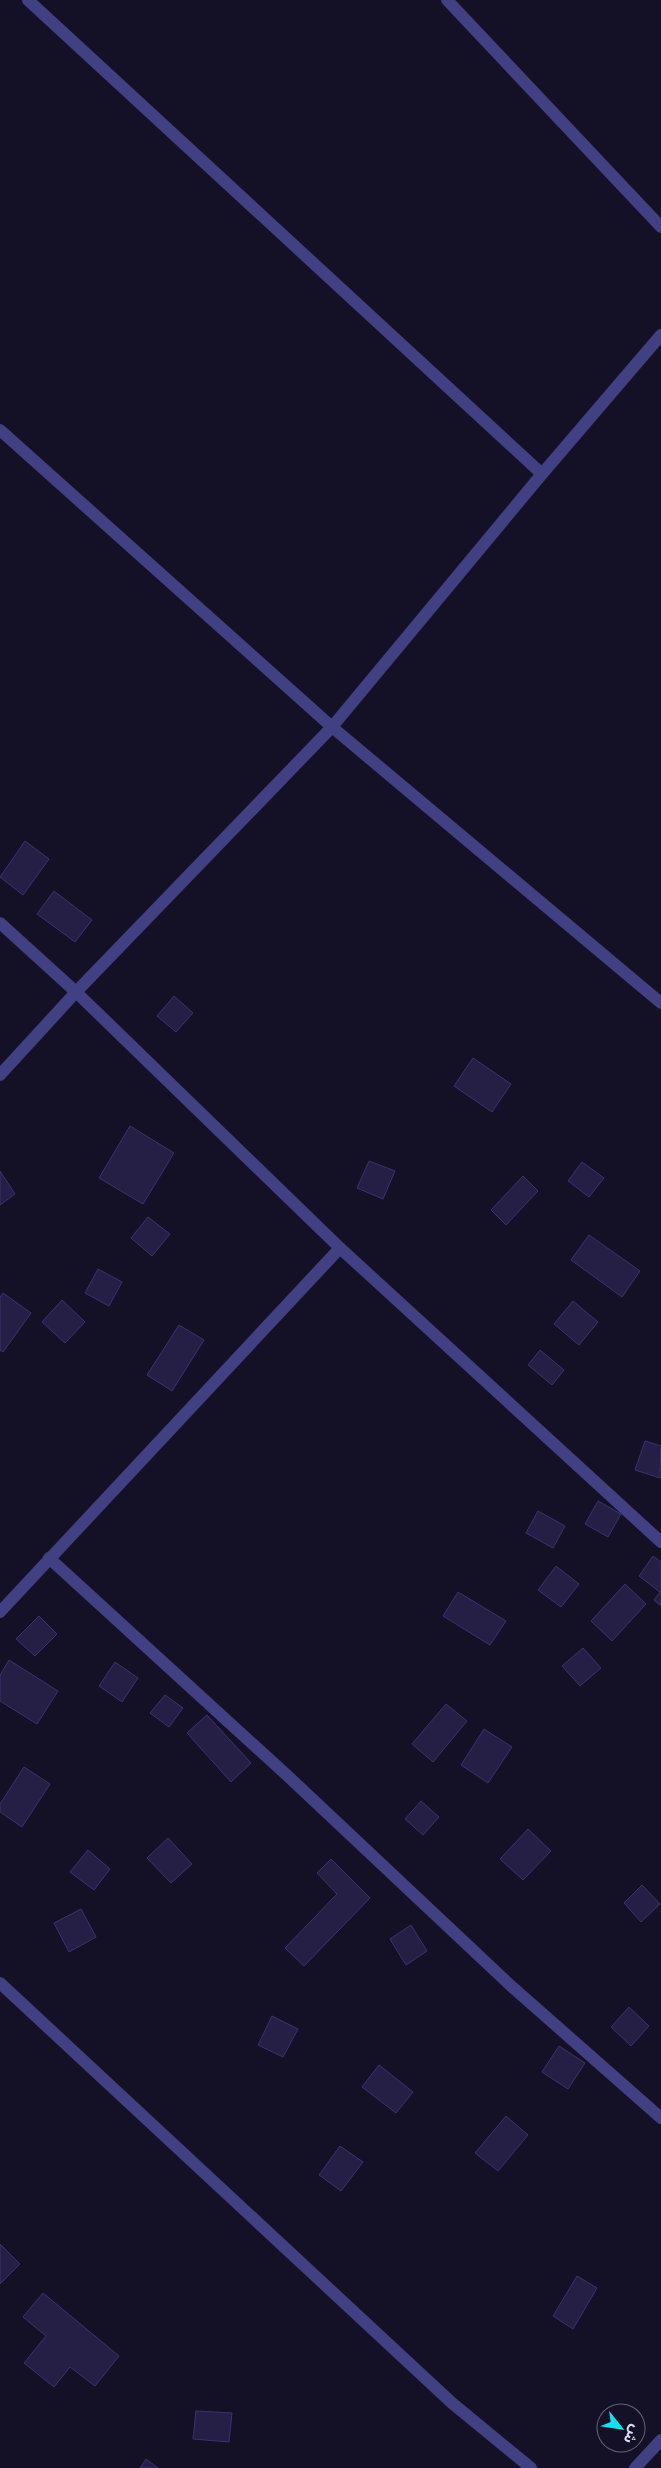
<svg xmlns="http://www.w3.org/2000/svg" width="661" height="2468" font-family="'Exo 2','Noto Sans Arabic',sans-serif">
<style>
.building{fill:#251f46;stroke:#3c3270}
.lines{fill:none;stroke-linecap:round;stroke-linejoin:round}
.minor{stroke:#404082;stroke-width:12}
.tertiary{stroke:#404082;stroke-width:12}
</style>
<rect width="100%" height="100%" fill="#141126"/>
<g class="building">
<path d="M25,841l24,18 -26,36 -23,-18z"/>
<path d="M54,891l38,29 -17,22 -38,-28z"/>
<path d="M174,996l19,17 -17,19 -19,-16z"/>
<path d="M473,1058l38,26 -19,28 -38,-26z"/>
<path d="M130,1126l44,27 -31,51 -44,-26z"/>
<path d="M369,1161l26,10 -12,28 -26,-11z"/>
<path d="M582,1162l22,16 -15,19 -21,-16z"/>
<path d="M0,1171l15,23 -15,11z"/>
<path d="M523,1176l15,15 -32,34 -15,-15z"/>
<path d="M148,1217l22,17 -18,22 -21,-18z"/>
<path d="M589,1235l51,36 -18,26 -51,-37z"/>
<path d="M98,1269l24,13 -13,24 -24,-13z"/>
<path d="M3,1293l28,20 -28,39 -3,-2v-53z"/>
<path d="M62,1300l23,22 -20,21 -23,-21z"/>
<path d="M573,1301l25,21 -19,23 -25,-21z"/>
<path d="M179,1325l25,15 -32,51 -25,-16z"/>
<path d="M540,1350l24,20 -12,15 -24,-20z"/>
<path d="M645,1441l16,5 -1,32 -25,-8z"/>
<path d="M598,1501l23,13 -13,23 -23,-13z"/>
<path d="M538,1511l27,15 -12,22 -27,-15z"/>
<path d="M653,1556l8,6v44l-7,-6 6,-8 -21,-16z"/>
<path d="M556,1566l23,18 -18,23 -23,-17z"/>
<path d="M625,1584l21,20 -34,37 -21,-20z"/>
<path d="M458,1592l48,29 -16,24 -47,-29z"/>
<path d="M39,1616l18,18 -22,22 -19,-17z"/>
<path d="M583,1648l18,20 -21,18 -18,-20z"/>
<path d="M9,1660l49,31 -21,33 -37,-23v-26z"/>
<path d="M115,1662l23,16 -16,24 -23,-16z"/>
<path d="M165,1695l18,13 -14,19 -19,-14z"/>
<path d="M446,1704l21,17 -34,41 -21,-18z"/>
<path d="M207,1715l44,48 -20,19 -44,-49z"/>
<path d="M484,1729l28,18 -24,36 -27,-18z"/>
<path d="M24,1767l26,17 -28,43 -22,-15v-8z"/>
<path d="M421,1801l18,16 -16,18 -18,-16z"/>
<path d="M528,1829l23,22 -28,29 -23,-21z"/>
<path d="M168,1838l24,26 -21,19 -24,-25z"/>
<path d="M88,1850l22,19 -16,21 -24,-18z"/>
<path d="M331,1859l39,39 -66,68 -19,-18 52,-54 -20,-21z"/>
<path d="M642,1885l18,19 -19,18 -17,-19z"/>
<path d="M81,1909l15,28 -27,15 -15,-29z"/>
<path d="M411,1925l16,26 -21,14 -16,-26z"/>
<path d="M629,2007l20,19 -18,20 -20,-19z"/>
<path d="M272,2016l26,13 -15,28 -25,-12z"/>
<path d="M559,2046l26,17 -17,26 -26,-17z"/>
<path d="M379,2065l34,27 -17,21 -34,-26z"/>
<path d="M506,2116l22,19 -30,36 -23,-18z"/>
<path d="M340,2146l23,16 -22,29 -22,-16z"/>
<path d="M0,2244l20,20 -20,20z"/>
<path d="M577,2276l20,12 -24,41 -20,-13z"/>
<path d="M43,2293l76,63 -24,30 -25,-19 -16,20 -30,-24 22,-27 -23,-19z"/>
<path d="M196,2411l36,2 -3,29 -36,-3z"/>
<path d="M146,2459l12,9h-18z"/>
</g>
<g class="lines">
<g class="minor">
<path d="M28,0l514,474"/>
<path d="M447,0l214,227"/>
<path d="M661,335l-119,139 -210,253 329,276"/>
<path d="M0,923l76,69 264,256 321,294"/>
<path d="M49,1558l242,221 219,206 151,133"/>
<path d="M0,1612l340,-364"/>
<path d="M0,1983l452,420 79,65"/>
<path d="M635,2468l26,-28"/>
</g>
<path class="tertiary" d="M0,430l332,297 -256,265 -76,83"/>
</g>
<g transform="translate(621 2428) rotate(120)"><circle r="24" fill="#141126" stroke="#64617c"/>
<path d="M0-4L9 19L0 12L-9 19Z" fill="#13e1ef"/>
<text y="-8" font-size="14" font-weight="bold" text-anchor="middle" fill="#dcd9fc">ش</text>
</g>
</svg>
